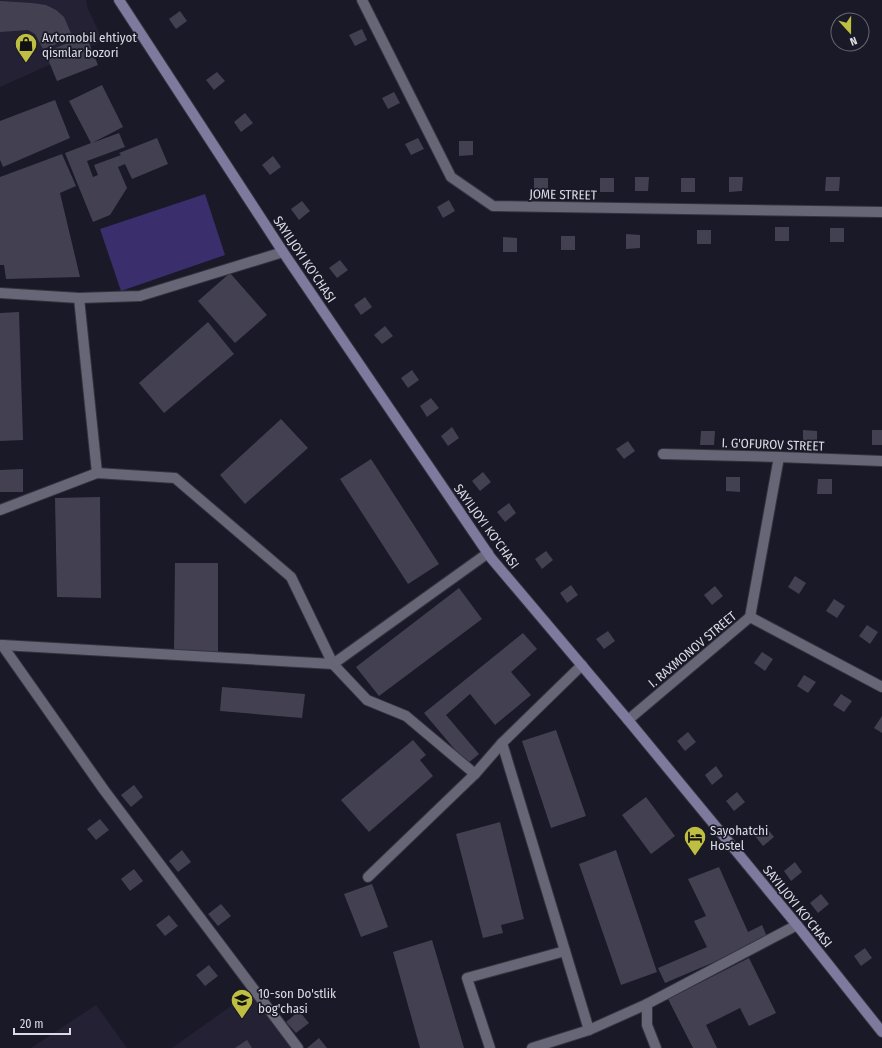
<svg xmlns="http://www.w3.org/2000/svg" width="882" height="1048" font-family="'Fira Sans Condensed',sans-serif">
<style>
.built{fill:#242135}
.green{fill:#3b2e6c}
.building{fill:#434151}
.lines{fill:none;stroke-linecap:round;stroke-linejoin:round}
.service-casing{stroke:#35333e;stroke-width:12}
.minor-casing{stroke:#35333e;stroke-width:12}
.secondary-casing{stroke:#35333e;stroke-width:12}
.service{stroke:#676677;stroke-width:10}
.minor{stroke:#676677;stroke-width:10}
.secondary{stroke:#7e7a9d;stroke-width:10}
.labels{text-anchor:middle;stroke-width:3.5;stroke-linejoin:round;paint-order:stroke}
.poi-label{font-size:13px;fill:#dcdbe5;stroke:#1a1927;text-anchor:start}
.street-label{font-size:13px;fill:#dcdbe5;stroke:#1a1927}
</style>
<rect width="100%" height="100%" fill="#1a1927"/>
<g class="built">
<path d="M0,0h86l2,9 15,32 -103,46z"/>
<path d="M252,991l42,57h-122z"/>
<path d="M96,1005l31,43h-96z"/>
</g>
<path class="green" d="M205,194l20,61 -104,36 -21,-62z"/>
<g class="building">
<path d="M0,1l32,2 14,2 10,5 8,7 9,21 -30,11 -8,-15 -7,-4 -28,2z"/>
<path d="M180,11l7,10 -11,8 -7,-10z"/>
<path d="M362,29l5,11 -12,6 -6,-11z"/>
<path d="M86,36l12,29 -41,16 -12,-29z"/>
<path d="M217,72l8,9 -11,9 -8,-10z"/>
<path d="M102,85l21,42 -31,16 27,-10 6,14 -38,14 6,16 5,-2 -4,-10 27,-10 -2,-2 38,-15 11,26 -36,15 -7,-15 -7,3 9,21 -17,27 -17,7 -28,-69 26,-10 -22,-42z"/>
<path d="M394,92l6,11 -12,6 -6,-11z"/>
<path d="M55,100l15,38 -67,29 -3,-7v-39z"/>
<path d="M245,113l8,10 -12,9 -7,-10z"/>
<path d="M418,138l6,11 -13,6 -6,-11z"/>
<path d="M459,141h14v14l-14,1z"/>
<path d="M62,154l14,32 -16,7 20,84 -74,2 -2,-14h-4v-88z"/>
<path d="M273,156l8,11 -11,8 -8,-10z"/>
<path d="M635,177h14l-1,14h-13z"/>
<path d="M729,177h14l-1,14 -13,1z"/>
<path d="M826,177h14l-1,14h-14z"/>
<rect x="534" y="178" width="14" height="15"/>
<rect x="600" y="178" width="14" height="14"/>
<rect x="681" y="178" width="14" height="14"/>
<path d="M449,200l6,11 -12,7 -6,-11z"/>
<path d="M302,201l8,10 -11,9 -8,-11z"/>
<rect x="775" y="227" width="14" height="14"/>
<rect x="830" y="228" width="14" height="14"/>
<rect x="697" y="230" width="14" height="14"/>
<path d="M626,234l14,1v13l-14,1z"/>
<rect x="561" y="236" width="14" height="14"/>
<path d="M503,237l14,1v14h-14z"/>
<path d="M340,260l8,10 -11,8 -8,-10z"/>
<path d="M230,273l37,42 -32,28 -37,-42z"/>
<path d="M365,297l7,10 -11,8 -7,-10z"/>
<path d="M19,312l4,128 -23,1v-128z"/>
<path d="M208,322l26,32 -70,59 -25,-30z"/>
<path d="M385,326l8,10 -11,8 -8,-9z"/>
<path d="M412,370l7,10 -11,8 -7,-10z"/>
<path d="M431,398l8,10 -12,9 -7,-11z"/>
<path d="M281,419l27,29 -63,56 -25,-29z"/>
<path d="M452,427l7,11 -11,8 -7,-10z"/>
<path d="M803,430l14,1v14h-14z"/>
<rect x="872" y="430" width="10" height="15"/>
<path d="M701,431h14l-1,14h-14z"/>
<path d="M628,441l7,10 -11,8 -8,-10z"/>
<path d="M371,459l68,105 -31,20 -68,-105z"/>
<path d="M23,469v23h-23v-22z"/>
<path d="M483,472l8,10 -11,9 -8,-10z"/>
<path d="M726,477h14v15l-14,-1z"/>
<path d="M818,479h14v15h-15z"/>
<path d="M100,497l1,101 -44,-1 -2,-99z"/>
<path d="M509,503l7,10 -11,9 -8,-10z"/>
<path d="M546,551l7,9 -11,9 -7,-10z"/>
<path d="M175,563h43v89h-44z"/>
<path d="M795,576l11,7 -7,11 -11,-7z"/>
<path d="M571,585l7,10 -11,8 -7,-10z"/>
<path d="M715,586l8,10 -11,9 -8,-10z"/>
<path d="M459,588l23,31 -103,77 -23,-29z"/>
<path d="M834,599l11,7 -8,12 -11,-7z"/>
<path d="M867,625l11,7 -8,12 -11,-8z"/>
<path d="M608,631l7,10 -11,8 -8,-10z"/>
<path d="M523,633l14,16 -26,23 20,23 -36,30 -25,-31 -24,21 33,39 -12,10 -43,-51z"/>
<path d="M762,652l11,7 -8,12 -11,-8z"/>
<path d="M804,675l12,7 -8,11 -11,-7z"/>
<path d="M222,687l83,7 -3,24 -82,-7z"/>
<path d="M841,694l11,7 -8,11 -11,-7z"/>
<path d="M882,716v17l-8,-5z"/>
<path d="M556,730l30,86 -35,12 -29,-87z"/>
<path d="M688,732l8,10 -11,9 -8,-10z"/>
<path d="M413,740l13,15 -6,5 13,16 -64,56 -28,-32z"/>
<path d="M716,766l7,10 -11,9 -7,-10z"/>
<path d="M134,785l9,12 -12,10 -10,-12z"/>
<path d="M737,792l8,10 -11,9 -8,-10z"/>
<path d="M646,797l29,39 -24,18 -29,-39z"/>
<path d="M100,819l9,11 -13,10 -9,-11z"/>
<path d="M500,822l24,97 -23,6 2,8 -20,5 -27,-104z"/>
<path d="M766,827l8,10 -11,9 -8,-10z"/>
<path d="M182,850l9,12 -13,10 -9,-11z"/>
<path d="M616,850l41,122 -36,13 -42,-121z"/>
<path d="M795,862l7,10 -11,9 -7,-10z"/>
<path d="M719,867l29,65 14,-7 6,14 -103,44 -7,-15 49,-21 -13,-26 12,-5 -18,-37z"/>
<path d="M134,869l9,12 -13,10 -9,-12z"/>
<path d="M372,884l16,43 -27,10 -17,-43z"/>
<path d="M821,894l8,10 -11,9 -8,-10z"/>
<path d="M221,904l10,12 -13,10 -10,-12z"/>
<path d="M169,915l9,11 -13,10 -9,-11z"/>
<path d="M432,940l32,108h-44l-27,-96z"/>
<path d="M865,948l7,10 -11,8 -7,-10z"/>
<path d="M749,958l27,55 -27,13 -9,-18 -34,17 11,23h-24l-25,-49z"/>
<path d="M209,965l9,11 -13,10 -9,-11z"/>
<path d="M299,1011l10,12 -13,10 -10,-11z"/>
<path d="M319,1038l8,10h-20z"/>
<path d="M247,1040l5,8h-17z"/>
</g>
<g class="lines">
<g class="service-casing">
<g id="service">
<path d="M79,298l18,175"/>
<path d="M0,510l97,-37 78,5 116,99 42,87 34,36 39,16 69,58"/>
<path d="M502,743l87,287"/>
<path d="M368,877l107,-103 27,-31 80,-78"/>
<path d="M490,1048l-23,-70 98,-27"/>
<path d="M532,1048l57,-18 58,-26"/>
</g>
</g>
<g class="minor-casing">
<g id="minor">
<path d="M362,0l89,177 42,29 389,6"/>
<path d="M0,293l79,5 61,-2 143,-44"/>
<path d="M663,454l116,3 103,4"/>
<path d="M750,617l29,-160"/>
<path d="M2,645l331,19 155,-111"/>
<path d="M2,645l102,145 194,258"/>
<path d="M628,720l122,-103 132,70"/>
<path d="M656,1048l-9,-23v-21l150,-79"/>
</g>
</g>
<g class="secondary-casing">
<path id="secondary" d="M119,0l164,252 208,306 137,162 169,205 85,107"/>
</g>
<use href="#service" class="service"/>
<use href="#minor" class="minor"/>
<use href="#secondary" class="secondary"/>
</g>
<defs>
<g id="shop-pin" transform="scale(1.15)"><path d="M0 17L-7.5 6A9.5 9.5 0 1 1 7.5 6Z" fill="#bebf42" stroke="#1a1927"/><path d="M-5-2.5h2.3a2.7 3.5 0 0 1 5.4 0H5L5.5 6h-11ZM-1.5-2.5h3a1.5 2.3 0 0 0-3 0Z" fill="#111"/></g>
<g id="hotel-pin" transform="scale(1.15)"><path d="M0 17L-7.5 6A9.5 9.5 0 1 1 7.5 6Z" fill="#bebf42" stroke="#1a1927"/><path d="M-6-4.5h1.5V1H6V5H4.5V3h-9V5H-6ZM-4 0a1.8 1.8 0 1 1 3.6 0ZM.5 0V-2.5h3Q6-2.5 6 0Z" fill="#111"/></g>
<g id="school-pin" transform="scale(1.15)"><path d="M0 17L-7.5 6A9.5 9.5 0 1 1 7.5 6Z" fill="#bebf42" stroke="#1a1927"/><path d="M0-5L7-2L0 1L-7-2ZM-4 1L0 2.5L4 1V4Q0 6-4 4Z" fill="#111"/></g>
</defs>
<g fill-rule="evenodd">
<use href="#shop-pin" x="26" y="44"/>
<use href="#hotel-pin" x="695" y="837"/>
<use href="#school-pin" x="242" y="1000"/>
</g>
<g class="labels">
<g class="poi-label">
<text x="42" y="42">Avtomobil ehtiyot<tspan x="42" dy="15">qismlar bozori</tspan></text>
<text x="710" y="835">Sayohatchi<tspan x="710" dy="15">Hostel</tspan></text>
<text x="258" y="998">10-son Do'stlik<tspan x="258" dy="15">bog'chasi</tspan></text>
</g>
<g class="street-label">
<text transform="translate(563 194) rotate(1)" y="5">JOME STREET</text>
<text transform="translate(305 259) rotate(56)" y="5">SAYILJOYI KO'CHASI</text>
<text transform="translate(773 444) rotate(2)" y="5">I. G'OFUROV STREET</text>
<text transform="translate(487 526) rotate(54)" y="5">SAYILJOYI KO'CHASI</text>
<text transform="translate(692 649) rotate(-40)" y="5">I. RAXMONOV STREET</text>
<text transform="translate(798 906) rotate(51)" y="5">SAYILJOYI KO'CHASI</text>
</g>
</g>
<g transform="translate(850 32) rotate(159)"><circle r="19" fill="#1a1927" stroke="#686773"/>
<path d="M0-3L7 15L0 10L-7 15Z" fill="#bebf42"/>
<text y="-6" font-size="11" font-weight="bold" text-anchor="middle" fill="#dcdbe5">N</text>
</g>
<path d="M14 1028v6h56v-6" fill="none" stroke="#dcdbe5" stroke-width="2"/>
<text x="20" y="1028" font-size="12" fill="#dcdbe5" stroke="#1a1927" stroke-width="3" paint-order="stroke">20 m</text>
</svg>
